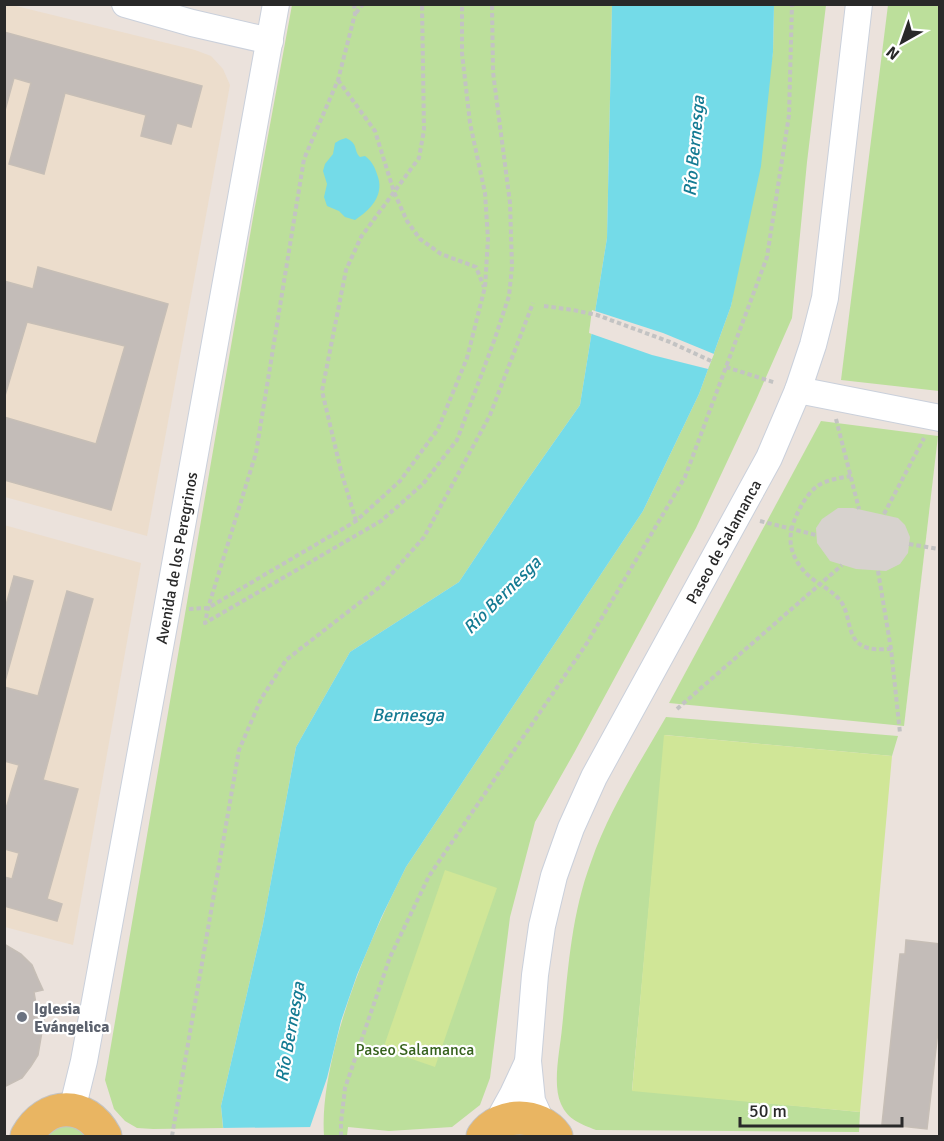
<svg xmlns="http://www.w3.org/2000/svg" width="944" height="1141" font-family="Signika,sans-serif">
<style>
.education{fill:#ecddcc}
.green{fill:#bcdf9b}
.pitch{fill:#d0e697}
.plaza{fill:#d7d2ce}
.water{fill:#74dbe8}
.pier{fill:#ebe2dc}
.building{fill:#c3bcb8;stroke:#c6beb6;stroke-width:1.5}
.lines{fill:none;stroke-linecap:round;stroke-linejoin:round}
.minor-casing{stroke:#cad0db;stroke-width:28}
.primary-casing{stroke:#c3c3c3;stroke-width:35}
.path{stroke:#c3c3c3;stroke-width:4;stroke-dasharray:4.5 3;stroke-linecap:butt}
.minor{stroke:#fff;stroke-width:26}
.primary{stroke:#e9b562;stroke-width:33}
.worship-dot{fill:#6b7280;stroke:#fff;stroke-width:2}
.labels{text-anchor:middle;stroke-width:4.5;stroke-linejoin:round;paint-order:stroke}
.street-label{font-size:16px;fill:#292929;stroke:#fff}
.worship-label{font-size:16px;font-weight:bold;fill:#5b616d;stroke:#fff;text-anchor:start}
.park-label{font-size:16px;fill:#36621d;stroke:#fff}
.water-label{font-size:18px;font-style:italic;fill:#147b93;stroke:#fff}
</style>
<rect width="100%" height="100%" fill="#ebe2dc"/>
<g class="education">
<path d="M4,5h8l183,45 16,6 12,13 7,16 -83,451 -142,-39z"/>
<path d="M4,525l137,38 -68,382 -68,-18z"/>
</g>
<g class="green">
<path d="M292,5h320l-5,233 -27,167 -59,84 -62,93 -109,70 -54,95 -33,177 -42,182 2,22 -70,1 -16,-1 -12,-7 -11,-12 -9,-29 149,-868z"/>
<path d="M774,5h52l-19,157 -15,156 -36,82 -60,128 -122,225 -39,69 -25,95 -20,161 -10,27 -28,22 -63,4 -41,-4 -1,9h-23c-2,-30 4,-60 11,-90 16,-63 42,-121 71,-179l237,-356 56,-117 32,-88 42,-254z"/>
<path d="M888,5h51v386l-98,-11z"/>
<path d="M821,421l117,15 -34,290 -235,-23z"/>
<path d="M666,717l232,19 -6,20 -227,-21 -33,355 228,22 -1,20 -263,-2c-15,-6 -28,-10 -35,-26 -9,-20 -1,-54 1,-76 6,-56 9,-113 29,-166 18,-52 48,-98 75,-145z"/>
<path d="M68,1123l21,13h-46z"/>
</g>
<g class="pitch">
<path d="M664,735l228,21 -32,356 -228,-21z"/>
<path d="M445,870l52,18 -62,179 -52,-18z"/>
</g>
<path class="plaza" d="M838,508h15l45,10 7,7 5,12 -2,16 -8,11 -14,7 -30,-2 -26,-8 -13,-18 -1,-15 6,-9z"/>
<g class="water">
<path d="M612,5h162l-1,47 -12,114 -30,140 -32,88 -56,117 -237,356 -25,51 -24,57 -16,46 -14,57 -20,58h-83l-3,-30 42,-182 33,-177 54,-95 109,-70 62,-93 59,-84 27,-167z"/>
<path d="M346,138c13,6 7,12 14,19l5,-1c8,6 10,12 13,21 6,19 -8,33 -23,43l-10,-3 -6,-6 -12,-5 -3,-9 3,-13 -4,-13 2,-7 8,-10 2,-11 5,-3z"/>
</g>
<g class="pier">
<path d="M592,310l71,23 51,21 -6,15 -56,-14 -63,-22z"/>
<path d="M314,1127l-4,9h-89l-1,-8z"/>
</g>
<g class="building">
<path d="M4,32l198,54 -11,41 -14,-4 -6,21 -30,-8 5,-21 -81,-22 -21,81 -35,-10 22,-81 -17,-5 -10,36z"/>
<path d="M38,267l130,37 -57,206 -107,-30v-63l92,27 29,-98 -98,-24 -23,77v-118l29,8z"/>
<path d="M14,576l19,5 -29,104v-73z"/>
<path d="M67,591l26,8 -50,181 35,9 -31,110 15,5 -5,17 -53,-15v-29l8,2 7,-26 -15,-4v-34l15,-50 -15,-4v-74l34,9z"/>
<path d="M906,940l34,4v69l-13,116 -45,-5 18,-170h5z"/>
<path d="M4,944l17,10 11,11 6,14 5,11 -9,2 2,12v9l8,7 -6,35 -7,11 -9,12 -18,9z"/>
</g>
<g class="lines">
<g class="minor-casing">
<g id="minor">
<path d="M125,4l67,19 78,18"/>
<path d="M798,390l142,28"/>
<path id="s1" d="M72,1110l12,-49 83,-452 109,-605"/>
<path d="M497,1123l16,-29 14,-30"/>
<path id="s2" d="M542,1123l-10,-22 -4,-40 7,-86 7,-49 12,-50 17,-48 23,-51 175,-319 29,-68 15,-45 12,-47 34,-294"/>
</g>
</g>
<g class="primary-casing">
<g id="primary">
<path d="M27,1136c19,-34 59,-36 78,0"/>
<path d="M483,1136c17,-24 56,-24 73,0"/>
</g>
</g>
<g class="path">
<path d="M354,4l1,10 -17,66 -34,79 -48,294 -48,155 -3,15 176,-102 42,-37 34,-44 37,-99 15,-45 3,-29 -2,-64 -17,-131 -1,-68"/>
<path d="M356,13l7,-9"/>
<path d="M338,80l37,51 19,61 13,29 13,18 21,15 35,13 8,20"/>
<path d="M544,306l29,4 24,5 73,27 41,19"/>
<path d="M726,367l50,16"/>
<path d="M836,419l23,90"/>
<path d="M851,476c-12,2 -26,4 -35,11 -7,6 -13,15 -17,23 -10,20 -13,36 1,56 11,16 27,20 39,33 14,16 5,42 29,49 7,2 16,1 23,1"/>
<path d="M884,514l40,-76"/>
<path d="M356,521l-15,-50 -19,-80 24,-121 15,-33 58,-79 5,-28 -2,-126"/>
<path d="M760,521l56,14"/>
<path d="M909,544l29,5"/>
<path d="M878,571l13,78 9,84"/>
<path d="M189,609l19,-1 148,-87 44,-40 38,-52 29,-71 18,-71 3,-48 -3,-46 -15,-70 -8,-70v-49"/>
<path d="M677,709l165,-144"/>
<path d="M172,1136l67,-386 22,-51 25,-39 95,-74 43,-49 66,-122 43,-112"/>
<path d="M341,1136v-13l4,-35 45,-131 39,-81 158,-233 98,-166 82,-220 22,-142 3,-111"/>
</g>
<use href="#minor" class="minor"/>
<use href="#primary" class="primary"/>
</g>
<circle class="worship-dot" cx="22" cy="1017" r="6"/>
<g class="labels">
<g class="street-label">
<text dy="6" stroke="none"><textPath href="#s2" startOffset="627">Paseo de Salamanca</textPath></text>
<text dy="6" stroke="none"><textPath href="#s1" startOffset="562">Avenida de los Peregrinos</textPath></text>
</g>
<g class="worship-label">
<text x="34" y="1014">Iglesia<tspan x="34" dy="18">Evángelica</tspan></text>
</g>
<g class="park-label">
<text x="415" y="1055">Paseo Salamanca</text>
</g>
<g class="water-label">
<text transform="translate(694 146) rotate(-85)" y="6">Río Bernesga</text>
<text transform="translate(502 595) rotate(-45)" y="6">Río Bernesga</text>
<text x="408" y="721">Bernesga</text>
<text transform="translate(290 1032) rotate(-80)" y="6">Río Bernesga</text>
</g>
</g>
<rect width="944" height="1141" fill="none" stroke="#292929" stroke-width="12"/>
<g transform="translate(902 42) rotate(220)" stroke="#ffffff" stroke-width="4.5" paint-order="stroke">
<path d="M0-4.5L10 22L0 15L-10 22Z" fill="#292929"/>
<text y="-9" font-size="16" font-weight="bold" text-anchor="middle" fill="#292929">N</text>
</g>
<path d="M740 1117v9h162v-9" fill="none" stroke="#292929" stroke-width="3"/>
<text x="749" y="1117" font-size="18" fill="#292929" stroke="#ffffff" stroke-width="4.5" paint-order="stroke">50 m</text>
</svg>
